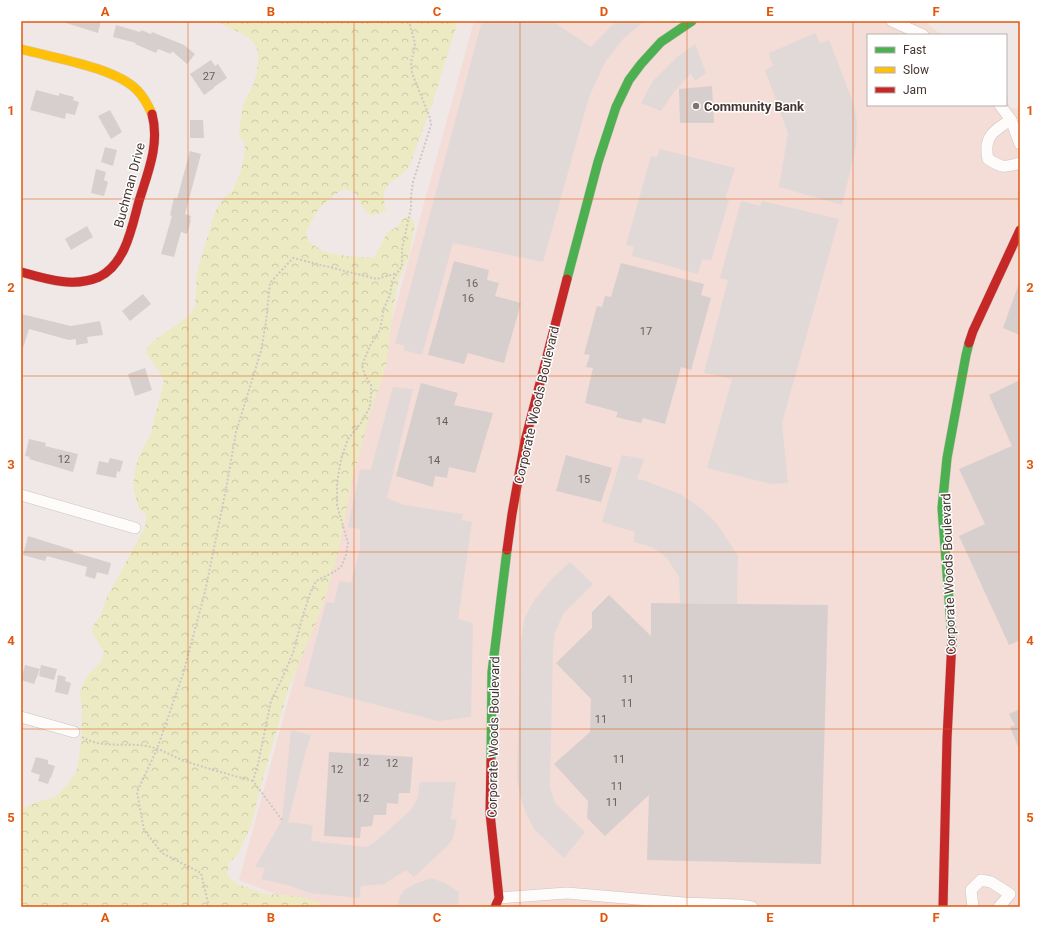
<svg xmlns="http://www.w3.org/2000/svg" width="1041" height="928" font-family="Roboto,sans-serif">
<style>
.commercial{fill:#f4dcd7}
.forest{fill:url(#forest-crowns)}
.parking{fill:#e1d9d8}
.building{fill:#d7cfcd}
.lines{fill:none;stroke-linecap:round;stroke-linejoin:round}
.street-casing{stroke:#cbc4c2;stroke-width:12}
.fast-casing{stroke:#d2c5c0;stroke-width:10}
.slow-casing{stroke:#d2c5c0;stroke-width:10}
.jam-casing{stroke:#d2c5c0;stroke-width:10}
.path{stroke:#cec7c5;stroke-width:2;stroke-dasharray:2 2;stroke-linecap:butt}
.street{stroke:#fdfcfb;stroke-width:11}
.fast{stroke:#4caf50;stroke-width:9}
.slow{stroke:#ffc107;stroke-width:9}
.jam{stroke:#c62828;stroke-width:9}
.grid{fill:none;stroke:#e0570e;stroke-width:1;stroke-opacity:0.55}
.poi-dot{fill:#807471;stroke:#fff;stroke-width:1.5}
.labels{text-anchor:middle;stroke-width:3;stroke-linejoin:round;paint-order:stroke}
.number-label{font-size:11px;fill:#6b5e5a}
.poi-label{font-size:13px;font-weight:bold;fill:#453632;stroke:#fff;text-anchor:start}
.street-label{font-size:13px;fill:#453632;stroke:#fff}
.neatline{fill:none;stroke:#e0570e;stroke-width:1.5}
.grid-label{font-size:13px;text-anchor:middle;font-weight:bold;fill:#e0570e}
</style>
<defs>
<pattern id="forest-crowns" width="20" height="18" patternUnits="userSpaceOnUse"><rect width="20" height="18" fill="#eceac3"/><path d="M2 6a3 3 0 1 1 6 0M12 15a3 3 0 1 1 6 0" fill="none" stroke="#ccc9a8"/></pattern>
</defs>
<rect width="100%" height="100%" fill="#efe8e6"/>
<path class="commercial" d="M474,21h451v1l17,13h-74v70h138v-7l5,10 9,1v798h-711l-70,-27z"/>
<path class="forest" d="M217,21h241l-25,80 -23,64c-13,20 -33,14 -24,45l-7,4 -9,1 -8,-8 -7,-14 -11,-4c-22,14 -28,20 -38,45l2,7 16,11 22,4 28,2 13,-25 11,-7 7,-9h6l4,8 -7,34 -10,24 -5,28 -7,56 -16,47 -17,63 -15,76 -11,39 -11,31 -27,64 -25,87 -13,52 -13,28 -9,9 -2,11 8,9 31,11 30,2 22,6 8,5h-305v-97l13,-7 21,-6 12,-12 10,-14 4,-28 1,-34 -2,-16 4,-12 5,-7 12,-12 3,-10 -12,-19 1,-7 8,-11 5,-16 39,-72 1,-14 -7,-4 -6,-22 2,-18 4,-13 11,-20 14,-55 -3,-7 -15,-21 2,-6 5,-6 36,-25 6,-9 2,-35 15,-51 4,-11 7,-11 11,-11 7,-18 4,-19 -1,-9 -5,-6c1,-10 2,-21 4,-31 2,-6 6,-11 9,-17 4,-12 11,-34 2,-45 -10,-11 -25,-14 -37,-22z"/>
<g class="parking">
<path d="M482,21h70l39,26 25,-26h29l-21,17 -19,24 -16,35 -46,165 -90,-19 -31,112 -18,-5v-5l-9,-1z"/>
<path d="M815,33l5,10 9,-3 24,62 4,19 -1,26 -14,58 -63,-18 9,-54 -23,-63 8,-4 -4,-13z"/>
<path d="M695,44l11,29 -11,8 -4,-8 -17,19 -13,19 -20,-8 12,-22 24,-24z"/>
<path d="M660,149l75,19 -10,31 4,1 -18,61 -9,-2 -4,15 -66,-18 2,-9 -8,-2 25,-89 6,1z"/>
<path d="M741,201l19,5 2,-5 77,18 -57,204 6,60 -17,1 -64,-16 25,-89 -28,-6 24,-93 -8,-2z"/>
<path d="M393,387l20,2 -26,109 17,7 59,9 -2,6 11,2 -14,97 15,4 -2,94 -33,4 -134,-35 22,-84 8,1 5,-22 12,2 9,-34v-20l-12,-2 12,-57 11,-1z"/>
<path d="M622,455l22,4 -7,20 6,1 37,14 22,15 15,15 21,32 -1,48 -57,-1 -1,-26 -12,-19 -15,-11 -18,-5 1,-10 -33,-10z"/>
<path d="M570,562l23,22 -30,30 -8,19 -2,16 -3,139 5,15 30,29 -21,26 -30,-29 -8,-16 -6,-17 -3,-19 4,-137 4,-23 10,-18 17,-20z"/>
<path d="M291,730l20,5 -5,15 -18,72 25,3 -2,16 55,6 9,-5 35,-31 7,-11 3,-18h36l-5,37 6,1 -4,19 -7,8 -32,30 -8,-7 -22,14 -23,2 -2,12 -49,-5 -23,-8 -26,-6 4,-11 -10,-1 27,-47z"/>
<path d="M431,878l14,5 14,9 -1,15h-61l2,-8 5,-9 11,-6z"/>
</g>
<g class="building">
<path d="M66,21h35l-3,12 -32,-10z"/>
<path d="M116,25l24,7 1,-2 10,4 1,-2 32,13 11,9 -8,10 -15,-13 -1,3 -13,-5 -2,4 -21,-9 1,-1 -23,-6z"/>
<path d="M211,60l4,6 3,-2 9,14 -13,9v1l-10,7 -14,-21z"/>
<path d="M712,86l2,37h-34l-1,-34z"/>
<path d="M36,90l23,6v-3l15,4 -1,3 6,2 -4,13 -9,-2 -1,6 -35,-9z"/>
<path d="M110,110l12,22 -11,7 -13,-23z"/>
<path d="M190,120h13l1,18h-14z"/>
<path d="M105,147l12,3 -4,16 -12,-4z"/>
<path d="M190,151l11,3 -16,60 6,2 -1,3 1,1 -4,14 -6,-2 -7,25 -13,-3 11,-38 -2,-1 4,-17 3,1z"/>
<path d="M96,169l10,3 -2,8 4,2 -4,14 -13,-3z"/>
<path d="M87,226l6,11 -22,13 -6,-11z"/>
<path d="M454,261l35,9 -2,10 12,3 -4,13 26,7 -17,60 -36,-10 -4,11 -36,-9z"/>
<path d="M621,263l83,21 -3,11 10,3 -20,72 -10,-3 -16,57 -22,-6 -2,5 -25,-6 2,-5 -33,-9 8,-35 -7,-1 4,-12 -6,-1 13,-48 5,1 3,-11 6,1z"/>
<path d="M1019,283h1v52l-17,-7z"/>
<path d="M143,294l8,10 -21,17 -8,-10z"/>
<path d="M21,314l50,12 29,-5 3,14 -16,2 1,6 -12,2v-6l-7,1 -40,-11 -6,19h-2z"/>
<path d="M145,368l7,22 -17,6 -7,-22z"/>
<path d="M1020,380v260l-11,5 -50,-109 26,-12 -26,-55 53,-23 -23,-51z"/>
<path d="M421,383l37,10 -4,12 39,8 -18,60 -26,-6 -2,11 -12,-2 -2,11 -37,-11z"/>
<path d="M29,439l17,4 -1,3 33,8 -5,18 -44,-13 1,-2 -5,-1z"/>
<path d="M566,455l46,13 -11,34 -45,-11z"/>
<path d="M110,458l13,3 -3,11 -3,-1 -1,7 -20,-4 3,-13 9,2z"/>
<path d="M28,536l45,14v2l38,11 -3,12 -11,-3 -2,7 -10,-3 2,-9 -40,-11 -2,5 -22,-6z"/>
<path d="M609,595l42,41v-33l177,2 -7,259 -174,-4 2,-65 -44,41 -18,-18 1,-17 -34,-37 36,-32 1,-33 -35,-36 36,-35v-16z"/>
<path d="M25,665l15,4 -6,15 -13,-4z"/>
<path d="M41,665l16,4 -3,11 -15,-4z"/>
<path d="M58,675l8,2 -1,4 6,2 -3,12 -13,-3z"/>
<path d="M1020,709v42l-10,-24 5,-2 -6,-11z"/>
<path d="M329,752l84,5 -3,36h-11l-1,11 -11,-1 -1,12h-12l-2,11 -11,1 -1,11 -36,-2z"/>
<path d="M36,757l12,3v4l7,2 -4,12h-1l-2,6 -10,-3 2,-6 -9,-3z"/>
</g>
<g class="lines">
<g class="street-casing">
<g id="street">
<path d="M892,21l31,14"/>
<path d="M1000,105l11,15 9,24"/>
<path d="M1011,120c-17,10 -28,17 -23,39 14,9 16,9 32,4"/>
<path d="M21,495l114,33"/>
<path d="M21,717l53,15"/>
<path d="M499,898l68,-5 117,10 55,2 13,2"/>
<path d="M973,907l-2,-17 10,-10 10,2 19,12 -11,13"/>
</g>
</g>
<g class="fast-casing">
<g id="fast">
<path d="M567,279l31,-117 18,-55 13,-27 12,-16 20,-22 31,-21"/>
<path d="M952,639l-10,-131 5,-50 19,-103 3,-12"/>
<path d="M491,761l1,-89 15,-122"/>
</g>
</g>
<g class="slow-casing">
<path id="slow" d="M21,49c32,9 93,18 116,41 7,7 11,15 15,24"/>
</g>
<g class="jam-casing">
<g id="jam">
<path d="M21,272c25,7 52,16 78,5 27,-13 33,-51 40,-76 9,-29 21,-57 13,-87"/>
<path d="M969,343l4,-12 47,-101"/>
<path d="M507,550l5,-36 13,-73 42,-162"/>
<path d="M491,761l-1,52 9,85 -4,9"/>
<path d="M943,907l4,-168 5,-100"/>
</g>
</g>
<g class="path">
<path d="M82,737c22,13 45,4 69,10 13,3 24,11 37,15 21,7 43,13 65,19"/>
<path d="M282,820l-29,-39 5,-17 13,-63 10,-20 12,-28 10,-38 8,-24 5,-10 18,-9 7,-5 5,-12 2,-12 -11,-38v-22l4,-24 7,-20 13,-16 9,-16 1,-16v-6l-7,-12 -2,-8 8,-19 10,-16 4,-22 6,-13 2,-14 10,-15v-17l9,-41v-12l2,-14 18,-57 -1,-7 -18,-45 -1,-11 3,-11 1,-8 -5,-17v-5"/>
<path d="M209,907l-8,-34 -39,-20 -18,-23 -7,-38 20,-43 26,-75 22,-82 21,-103 10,-57 25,-81 5,-29 4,-39 23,-25 84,21 20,-6"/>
</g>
<use href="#street" class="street"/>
<use href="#fast" class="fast"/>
<use href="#slow" class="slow"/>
<use href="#jam" class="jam"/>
</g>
<path class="grid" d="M188,21v886M354,21v886M520,21v886M687,21v886M853,21v886M21,199h999M21,376h999M21,552h999M21,729h999"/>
<circle class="poi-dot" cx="696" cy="106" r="4"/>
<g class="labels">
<g class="number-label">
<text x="209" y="80">27</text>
<text x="472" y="287">16</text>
<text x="468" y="302">16</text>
<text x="646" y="335">17</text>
<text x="442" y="425">14</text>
<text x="64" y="463">12</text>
<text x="434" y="464">14</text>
<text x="584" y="483">15</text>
<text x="628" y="683">11</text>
<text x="627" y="707">11</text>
<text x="601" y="723">11</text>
<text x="619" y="763">11</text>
<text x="363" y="766">12</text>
<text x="392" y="767">12</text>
<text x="337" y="773">12</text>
<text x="617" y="790">11</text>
<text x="363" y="802">12</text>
<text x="612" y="806">11</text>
</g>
<g class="poi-label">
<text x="704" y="111">Community Bank</text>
</g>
<g class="street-label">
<text transform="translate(129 185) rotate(-75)" y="5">Buchman Drive</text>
<text transform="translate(536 405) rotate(-77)" y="5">Corporate Woods Boulevard</text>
<text transform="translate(948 574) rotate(-92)" y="5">Corporate Woods Boulevard</text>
<text transform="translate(493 737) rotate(-89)" y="5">Corporate Woods Boulevard</text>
</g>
</g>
<rect width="1041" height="928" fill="none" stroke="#ffffff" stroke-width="44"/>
<rect x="867" y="34" width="140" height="72" fill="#ffffff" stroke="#b5afad"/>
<rect x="875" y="47" width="20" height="6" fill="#4caf50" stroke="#b5afad"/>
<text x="903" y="54" font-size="12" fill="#453632">Fast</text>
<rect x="875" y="67" width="20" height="6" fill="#ffc107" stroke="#b5afad"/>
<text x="903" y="74" font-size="12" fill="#453632">Slow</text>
<rect x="875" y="87" width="20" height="6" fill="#c62828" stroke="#b5afad"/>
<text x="903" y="94" font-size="12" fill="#453632">Jam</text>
<rect x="22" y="22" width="997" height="884" class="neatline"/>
<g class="grid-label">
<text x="105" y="16">A</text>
<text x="271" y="16">B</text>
<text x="437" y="16">C</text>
<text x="604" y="16">D</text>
<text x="770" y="16">E</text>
<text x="936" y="16">F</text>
<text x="11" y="115">1</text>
<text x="1030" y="115">1</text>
<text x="11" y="292">2</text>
<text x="1030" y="292">2</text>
<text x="11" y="469">3</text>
<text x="1030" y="469">3</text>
<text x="11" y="645">4</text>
<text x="1030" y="645">4</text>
<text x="11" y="822">5</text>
<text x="1030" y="822">5</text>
<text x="105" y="922">A</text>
<text x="271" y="922">B</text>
<text x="437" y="922">C</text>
<text x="604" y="922">D</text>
<text x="770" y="922">E</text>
<text x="936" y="922">F</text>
</g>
</svg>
